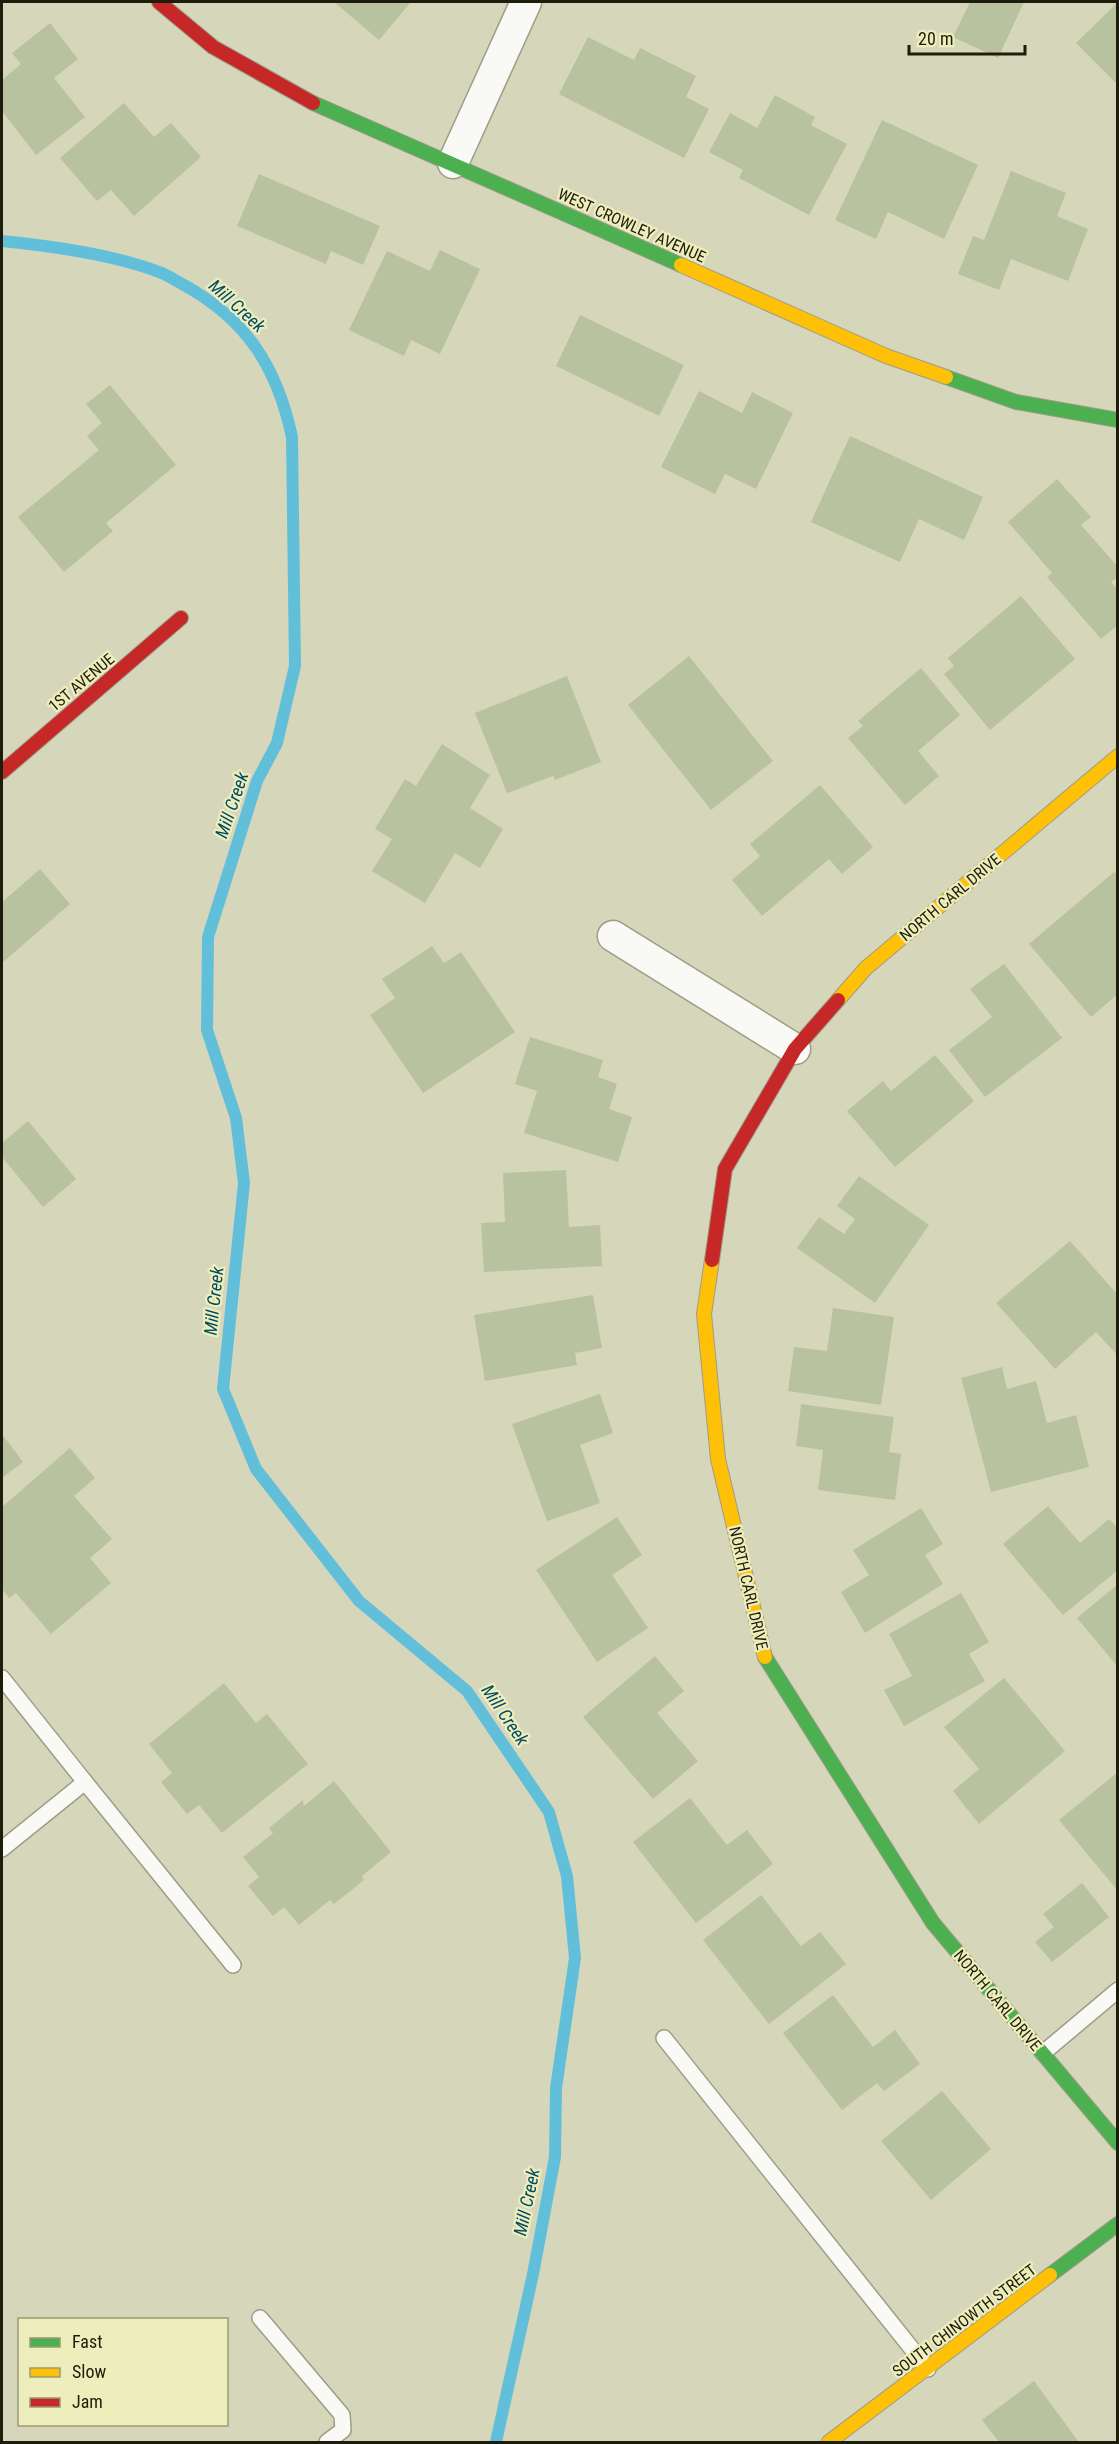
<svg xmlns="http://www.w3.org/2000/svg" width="1119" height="2444" font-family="'Roboto Condensed',sans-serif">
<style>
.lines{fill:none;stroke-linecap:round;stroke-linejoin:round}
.stream{stroke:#62bfd9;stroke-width:12}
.building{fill:#b9c29f}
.lane-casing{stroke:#9d9d88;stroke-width:18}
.street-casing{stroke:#9d9d88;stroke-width:33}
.fast-casing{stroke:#9d9d88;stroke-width:16}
.slow-casing{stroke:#9d9d88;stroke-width:16}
.jam-casing{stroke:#9d9d88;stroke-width:16}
.lane{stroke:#f9f9f5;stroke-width:15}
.street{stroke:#f9f9f5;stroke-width:30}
.fast{stroke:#4caf50;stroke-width:14}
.slow{stroke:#ffc107;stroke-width:14}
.jam{stroke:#c62828;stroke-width:14}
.labels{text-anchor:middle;stroke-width:4.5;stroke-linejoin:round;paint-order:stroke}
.street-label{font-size:16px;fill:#1e1d0b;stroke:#eeeebd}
.water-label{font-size:18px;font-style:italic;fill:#004b64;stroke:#eeeebd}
</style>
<rect width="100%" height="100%" fill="#d6d6bb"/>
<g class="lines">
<path class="stream" d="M2,241c50,5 110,13 157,31 9,3 17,9 25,13 63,35 93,82 108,152l3,229 -18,77 -20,38 -49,156 -1,93 29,88 8,65 -21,206 33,80 103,132 108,90 82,121 18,64 8,82 -19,130 -1,69 -22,117 -37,168"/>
</g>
<g class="building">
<path d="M334,2h77l-32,38z"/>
<path d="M970,2h54l-26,56 -45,-21z"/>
<path d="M1118,2v83l-42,-42z"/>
<path d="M50,23l28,36 -24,19 31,39 -49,38 -34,-44v-31l19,-16 -9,-11z"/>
<path d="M588,37l46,23 6,-12 56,28 -10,21 23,12 -25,49 -125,-64z"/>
<path d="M775,95l40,22 -4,8 36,19 -38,71 -70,-37 4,-8 -34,-18 21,-39 27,15z"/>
<path d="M124,103l30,34 17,-14 30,34 -67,59 -23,-26 -14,11 -37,-43z"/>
<path d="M882,120l96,45 -34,74 -56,-27 -12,27 -41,-19z"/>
<path d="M1011,171l55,22 -9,23 31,13 -20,52 -57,-22 -12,31 -41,-16 15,-38 11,4z"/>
<path d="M259,174l121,52 -17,39 -32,-14 -5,13 -89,-38z"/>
<path d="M440,250l40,19 -40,85 -29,-14 -7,16 -55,-26 38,-79 43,20z"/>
<path d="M580,315l104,50 -25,51 -103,-50z"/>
<path d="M110,385l66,80 -70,58 7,8 -49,41 -46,-55 81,-67 -12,-14 15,-13 -16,-19z"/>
<path d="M699,391l43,22 10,-21 41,21 -37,76 -31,-15 -10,20 -54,-27z"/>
<path d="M850,436l133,61 -19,43 -45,-21 -19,43 -89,-40z"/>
<path d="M1057,479l34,38 -10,8 37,42v10l-7,5 7,8v35l-17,14 -54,-62 5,-4 -44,-51z"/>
<path d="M1021,596l54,63 -85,71 -46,-56 10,-8 -6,-8z"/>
<path d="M689,656l84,105 -62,49 -83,-105z"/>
<path d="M921,668l39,47 -42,36 21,25 -34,29 -57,-67 15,-12 -5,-5z"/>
<path d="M567,676l34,86 -46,18 -2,-4 -46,17 -32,-80z"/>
<path d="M442,744l48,31 -20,33 33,21 -23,39 -25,-15 -30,50 -53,-32 20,-32 -17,-10 30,-50 11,7z"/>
<path d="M820,785l53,62 -31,27 -13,-15 -67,57 -30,-36 28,-24 -10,-12z"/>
<path d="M40,869l30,35 -68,59v-61z"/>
<path d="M1114,872l4,4v118l-27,23 -62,-73z"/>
<path d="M432,946l12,17 17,-11 54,80 -92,61 -53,-78 25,-17 -13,-19z"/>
<path d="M1004,964l58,74 -77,59 -36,-47 43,-33 -22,-28z"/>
<path d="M530,1037l73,23 -5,17 19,7 -8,25 23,8 -14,45 -94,-29 13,-42 -22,-7z"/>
<path d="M935,1055l39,46 -79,66 -48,-56 36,-30 8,10z"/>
<path d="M28,1121l48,58 -33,28 -41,-50v-14z"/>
<path d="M566,1170l3,57 31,-2 2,41 -118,6 -3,-49 24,-1 -2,-49z"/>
<path d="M859,1176l70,49 -54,78 -78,-55 22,-31 25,17 11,-15 -18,-13z"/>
<path d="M1070,1241l48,54v61l-22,-24 -41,37 -59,-66z"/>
<path d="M593,1295l9,53 -27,5 2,12 -92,16 -11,-66z"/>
<path d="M833,1308l61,9 -13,88 -93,-14 6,-44 33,4z"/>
<path d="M1002,1367l5,22 29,-8 11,42 29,-8 13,52 -98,25 -30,-114z"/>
<path d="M600,1394l13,39 -33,12 20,58 -53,18 -35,-97z"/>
<path d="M801,1404l93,13 -5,35 12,2 -6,46 -77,-10 5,-40 -27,-4z"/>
<path d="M2,1434l21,28 -21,16z"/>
<path d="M70,1448l25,30 -21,18 38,43 -22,19 21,25 -60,51 -35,-41 -7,5 -7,-9v-82z"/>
<path d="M1048,1506l32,37 29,-24 9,9v42l-55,45 -60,-71z"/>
<path d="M921,1508l22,36 -18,11 18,29 -78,49 -24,-41 28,-17 -16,-25z"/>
<path d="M617,1517l25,38 -30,20 36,53 -51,34 -61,-92z"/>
<path d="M1118,1584v83l-41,-49z"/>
<path d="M961,1593l28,49 -20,12 16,27 -81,45 -20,-36 28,-14 -23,-42z"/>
<path d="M655,1656l29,35 -27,22 41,48 -45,38 -70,-82z"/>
<path d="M1004,1678l61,73 -86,73 -26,-33 26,-22 -35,-42z"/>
<path d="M224,1683l32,40 11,-9 41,50 -86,69 -23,-28 -12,9 -26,-32 11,-9 -23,-29z"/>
<path d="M1118,1772v119l-59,-71z"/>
<path d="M334,1781l57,71 -29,24 2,4 -30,24 -4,-4 -31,25 -15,-18 -11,9 -25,-30 11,-9 -16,-20 30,-24 -4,-5 34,-28 1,6z"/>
<path d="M690,1798l37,47 20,-15 26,34 -77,59 -63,-81z"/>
<path d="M1082,1883l27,34 -57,45 -17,-20 19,-15 -11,-13z"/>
<path d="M761,1895l40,51 19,-14 26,32 -77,60 -66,-84z"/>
<path d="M833,1995l40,52 22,-17 25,34 -36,27 -7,-8 -35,27 -59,-77z"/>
<path d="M942,2091l49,58 -60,51 -50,-59z"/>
<path d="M1034,2381l44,60 -2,1h-77l-17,-22z"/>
</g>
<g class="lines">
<g class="lane-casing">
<g id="lane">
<path d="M2,1678l83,104"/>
<path d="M2,1849l83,-67 148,183"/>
<path d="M664,2038l264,331"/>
<path d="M1043,2053l75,-63"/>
<path d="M260,2318l82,97 1,15 -16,12"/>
</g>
</g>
<g class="street-casing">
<g id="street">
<path d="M453,163l73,-161"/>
<path d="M613,936l182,113"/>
</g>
</g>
<g class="fast-casing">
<g id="fast">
<path d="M313,103l368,162"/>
<path d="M946,377l70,25 102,18"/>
<path d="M765,1657l168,266 185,220"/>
<path d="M1050,2275l68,-51"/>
</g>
</g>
<g class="slow-casing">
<g id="slow">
<path d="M681,265l205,91 60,21"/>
<path d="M838,1000l28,-32 252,-212"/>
<path d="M712,1260l-8,54 14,145 47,198"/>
<path d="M829,2442l221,-167"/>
</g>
</g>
<g class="jam-casing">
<g id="jam">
<path d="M159,2l54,45 100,56"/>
<path d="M2,772l179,-154"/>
<path d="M712,1260l13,-91 70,-120 43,-49"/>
</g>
</g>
<use href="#lane" class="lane"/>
<use href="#street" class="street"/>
<use href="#fast" class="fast"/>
<use href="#slow" class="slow"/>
<use href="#jam" class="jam"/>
</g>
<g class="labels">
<g class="street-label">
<text transform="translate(632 225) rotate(24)" y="6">WEST CROWLEY AVENUE</text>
<text transform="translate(81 682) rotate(-40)" y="6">1ST AVENUE</text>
<text transform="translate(950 897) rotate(-40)" y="6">NORTH CARL DRIVE</text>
<text transform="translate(749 1588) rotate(77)" y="6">NORTH CARL DRIVE</text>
<text transform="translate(998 2000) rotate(50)" y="6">NORTH CARL DRIVE</text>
<text transform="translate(964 2320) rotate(-37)" y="6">SOUTH CHINOWTH STREET</text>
</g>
<g class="water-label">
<text transform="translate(237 306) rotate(42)" y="6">Mill Creek</text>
<text transform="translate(232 805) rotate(-71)" y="6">Mill Creek</text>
<text transform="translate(214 1301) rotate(-84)" y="6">Mill Creek</text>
<text transform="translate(505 1715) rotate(56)" y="6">Mill Creek</text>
<text transform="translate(527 2202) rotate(-78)" y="6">Mill Creek</text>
</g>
</g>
<rect width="1119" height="2444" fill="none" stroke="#1e1d0b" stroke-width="6"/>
<rect x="18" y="2318" width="210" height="108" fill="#eeeebd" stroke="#9b9a76" stroke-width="1.5"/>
<rect x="30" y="2338" width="30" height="9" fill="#4caf50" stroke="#9b9a76" stroke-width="1.5"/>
<text x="72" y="2348" font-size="18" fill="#1e1d0b">Fast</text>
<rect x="30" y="2368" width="30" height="9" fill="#ffc107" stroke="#9b9a76" stroke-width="1.5"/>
<text x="72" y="2378" font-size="18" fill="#1e1d0b">Slow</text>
<rect x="30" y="2398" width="30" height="9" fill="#c62828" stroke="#9b9a76" stroke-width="1.5"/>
<text x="72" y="2408" font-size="18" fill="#1e1d0b">Jam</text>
<path d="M909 45v9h116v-9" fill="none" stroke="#1e1d0b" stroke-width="3"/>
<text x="918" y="45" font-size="18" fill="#1e1d0b" stroke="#eeeebd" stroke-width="4.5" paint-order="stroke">20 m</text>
</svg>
